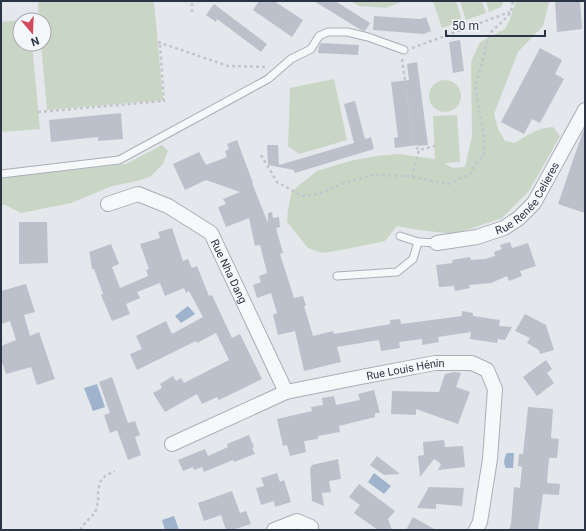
<svg xmlns="http://www.w3.org/2000/svg" width="586" height="531" font-family="Roboto,sans-serif">
<style>
.green{fill:#c9d6c5}
.water{fill:#9fb4cc}
.building{fill:#bbc0ca}
.lines{fill:none;stroke-linecap:round;stroke-linejoin:round}
.lane-casing{stroke:#a9aeb7;stroke-width:9}
.street-casing{stroke:#a9aeb7;stroke-width:16}
.path{stroke:#c2c5cb;stroke-width:2.5;stroke-dasharray:3 3;stroke-linecap:butt}
.lane{stroke:#f7f8fa;stroke-width:7}
.street{stroke:#f7f8fa;stroke-width:14}
.labels{text-anchor:middle;stroke-width:3;stroke-linejoin:round;paint-order:stroke}
.street-label{font-size:11px;fill:#2b3445;stroke:#f4f6f9}
</style>
<rect width="100%" height="100%" fill="#e4e7ec"/>
<g class="green">
<path d="M38,1h116l9,99 -116,10 -6,-66h3v-24h-5z"/>
<path d="M350,1h53l-17,7 -27,-2z"/>
<path d="M433,1h23l6,20 -20,7z"/>
<path d="M460,1h22l4,12 -20,7z"/>
<path d="M486,1h18l-3,6 -12,5z"/>
<path d="M516,1h32l1,1 -6,24 -25,26 -24,62 4,15 7,12 10,2c11,-7 24,-16 38,-16l7,9 -31,55 -27,27 -48,16 -35,-4 -22,-4 -12,15 -38,8 -25,4 -14,-5 -21,-26 1,-13 4,-18 25,-20 33,-10 26,-5 23,-2 36,5 -2,-43 24,-1 3,47 -16,1 9,5 12,-1 7,-31 -1,-74 9,-20 25,-13 5,-10z"/>
<path d="M30,19v1h-10v24h12l8,85 -39,3v-110z"/>
<path d="M334,79l13,61 -48,14 -11,-8 2,-58z"/>
<circle cx="445" cy="96" r="16"/>
<path d="M162,145l6,6 -5,13 -13,13 -17,5 -21,4 -41,17 -50,10 -16,-8h-4v-27l125,-14z"/>
</g>
<g class="water">
<path d="M188,306l7,8 -14,9 -6,-7z"/>
<path d="M97,384l8,23 -12,4 -9,-23z"/>
<path d="M507,453h7l-1,15h-7c-3,-5 -2,-10 1,-15z"/>
<path d="M374,473l17,13 -7,8 -16,-12z"/>
<path d="M174,516l5,14h-14l-3,-10z"/>
</g>
<g class="building">
<path d="M259,1h15l29,19 -11,17 -39,-27z"/>
<path d="M314,1h21l35,22 -5,8 -4,-1z"/>
<path d="M555,1h25l2,28 -25,3z"/>
<path d="M214,4l53,40 -6,8 -44,-33 -1,3 -10,-7z"/>
<path d="M374,16l46,3 6,-2 5,14 -7,3 -51,-4z"/>
<path d="M460,40l4,31 -11,2 -4,-31z"/>
<path d="M321,43l38,2 -1,10 -40,-2 1,-7z"/>
<path d="M540,48l22,12 -7,14 9,5 -24,44 -8,-4 -8,15 -23,-12z"/>
<path d="M417,62l11,83 -10,1v-1l-23,3 -1,-10 4,-1 -7,-55 18,-2 -2,-16z"/>
<path d="M355,101l10,38 6,-2 3,12 -79,24 -1,-3 -26,-5 -1,-20h11l1,20 75,-22 -10,-39z"/>
<path d="M121,113l2,26 -25,2v-4l-47,5 -2,-22z"/>
<path d="M584,129h1v84l-27,-9 24,-70z"/>
<path d="M237,140l16,43h-1l16,40v-10l4,-1 1,6 6,-1 1,10 -4,1 7,25 -3,1 14,44 9,-2 3,10h-2l9,30 20,-5 1,3 56,-10v-4l10,-1 1,5 61,-8v-5l11,2v3l27,4 -1,6 13,1 -7,13 -7,-1 -1,4 -27,-4 1,-7 -33,5 1,5 -17,3v-6l-23,3 1,6 -19,3 -2,-11 -42,7 4,15 -37,9 -9,-40 -17,4 -5,-20 4,-2 -6,-20 -14,5 -4,-13 8,-3 -2,-6 8,-3 -7,-28 -5,1 -6,-28 -23,9 -8,-20 8,-3 -3,-5 17,-7 -34,-12 -21,10 -12,-26 26,-12 7,13 21,-8 -2,-6 4,-2 -2,-5z"/>
<path d="M19,222h28l1,41 -29,1z"/>
<path d="M172,228l11,33 5,-2 4,9 5,-2 12,30 3,-1 20,43 8,-4 22,45 -43,21 -2,-3 -15,7 -5,-10 -32,18 -12,-19 9,-5 -2,-4 13,-8 3,5 5,-3 3,5 45,-23 -13,-27 -19,10 -1,-2 -59,29 -7,-16 12,-5 -6,-13 30,-15 6,13 31,-17 -14,-26 -3,2 -2,-5 -19,8 -5,-13 -23,9 3,6 -14,6 4,10 -18,7 -11,-26 2,-1 -9,-25h-2l-2,-13 -1,-4 22,-8 8,20 -7,3 8,21 28,-12 -2,-6 3,-1 -9,-25 20,-6 -2,-6z"/>
<path d="M510,242l2,6 16,-5 8,23 -16,5 2,5 -13,5 -2,-5 -16,7 -22,2 1,3 -15,3 -1,-5 -15,1 -3,-22 17,-2 -1,-3 18,-3 1,3 14,-1 10,-3 -1,-4 8,-3 -2,-4z"/>
<path d="M26,284l9,28 -11,3 6,21 9,-4 16,47 -18,6 -6,-18 -25,7 -5,-15v-13l15,-6 -6,-19 -9,3v-33z"/>
<path d="M525,314l21,11 8,25 -14,4 -1,-4 -12,-7 3,-5 -15,-7z"/>
<path d="M546,360l6,9 -5,4 7,10 -17,13 -14,-19z"/>
<path d="M454,372l7,1 -5,14 14,5 -12,32 -42,-15v6l-25,-1 1,-23 47,1 6,-18z"/>
<path d="M112,377l16,46 7,-2 5,14 -5,2 6,18 -13,5 -11,-30 -7,3 -6,-18 6,-2 -11,-31z"/>
<path d="M374,390l6,23h-5v4l-36,9 1,6 -22,4v3l-14,2 2,11 -16,4 -3,-11 -4,1 -6,-27 35,-8 -1,-4 12,-2 -1,-7 12,-2 2,9 24,-5 -2,-6z"/>
<path d="M528,407l25,2 -2,29 8,1 -2,19h-8l-2,25 13,1 -1,11 -16,-1 -5,36h-29l2,-6 3,-37 6,1 2,-21 -4,-1 1,-12h4z"/>
<path d="M249,435l5,12 -2,1 3,6 -21,8 -1,-2 -29,12 -2,-5 -8,3 -1,-3 -10,4 -5,-11 27,-11 3,7 20,-9 -1,-3z"/>
<path d="M444,440l1,7 18,-1 2,21 -27,3 3,-6 -7,-5 -14,18 -2,-21 6,-1 -1,-13z"/>
<path d="M377,456l23,18 -16,1 -14,-10z"/>
<path d="M338,459l3,20 -12,2 2,11 -9,1 2,13 -12,-5 -2,-32 2,-4z"/>
<path d="M277,473l3,9 4,-2 7,22 -16,5 -1,-6 -13,4 -5,-17 8,-2 -3,-8z"/>
<path d="M359,484l36,27 -7,8 4,11h-14l-24,-17 6,-8 -11,-8z"/>
<path d="M429,487l35,1 -2,18 -26,-2v5l-19,-1z"/>
<path d="M232,491l8,22 6,-2 5,13 -19,6h-6l-5,-15 -17,6 -6,-18z"/>
<path d="M413,517l23,13h-30z"/>
</g>
<g class="lines">
<g class="lane-casing">
<g id="lane">
<path d="M1,174l118,-14 149,-81 23,-20 20,-10 8,-13 9,-4h19l21,5 36,13"/>
<path d="M400,236l18,6"/>
<path d="M337,276l60,-4 16,-13 5,-17 19,1"/>
</g>
</g>
<g class="street-casing">
<g id="street">
<path id="s1" d="M108,204l30,-10 30,12 43,27 75,159"/>
<path id="s2" d="M437,243l40,-6 27,-9 15,-10 15,-15 51,-93"/>
<path id="s3" d="M172,444l114,-52 75,-15 74,-14h37l15,7 8,19 -5,70 -10,63 -4,8"/>
<path d="M274,530l23,-9 14,6 -1,3"/>
</g>
</g>
<g class="path">
<path d="M192,12v-11"/>
<path d="M158,42l70,24 40,1"/>
<path d="M412,48l98,-36"/>
<path d="M402,59l12,86 5,5"/>
<path d="M38,112l126,-11 -4,-58"/>
<path d="M261,155l16,27 25,14 17,-2 23,-10 29,-9 37,1 40,8 22,-10 5,-9 9,-11v-17l-9,-50 15,-54 13,-12 8,-9 2,-11"/>
<path d="M412,177l7,-27 16,-4"/>
<path d="M80,530l5,-7 10,-10 3,-11v-10l2,-10 5,-6 10,-5"/>
</g>
<use href="#lane" class="lane"/>
<use href="#street" class="street"/>
</g>
<g class="labels">
<g class="street-label">
<text dy="4" stroke="none"><textPath href="#s2" startOffset="107">Rue Renée Celieres</textPath></text>
<text dy="4" stroke="none"><textPath href="#s1" startOffset="157">Rue Nha Dang</textPath></text>
<text dy="4" stroke="none"><textPath href="#s3" startOffset="247">Rue Louis Hénin</textPath></text>
</g>
</g>
<rect width="586" height="531" fill="none" stroke="#2b3445" stroke-width="4"/>
<g transform="translate(32 32) rotate(161)"><circle r="19" fill="#f4f6f9" stroke="#a4a8b1"/>
<path d="M0-3L7 15L0 10L-7 15Z" fill="#d1495b"/>
<text y="-6" font-size="11" font-weight="bold" text-anchor="middle" fill="#2b3445">N</text>
</g>
<path d="M446 30v6h99v-6" fill="none" stroke="#2b3445" stroke-width="2"/>
<text x="452" y="30" font-size="12" fill="#2b3445" stroke="#f4f6f9" stroke-width="3" paint-order="stroke">50 m</text>
</svg>
